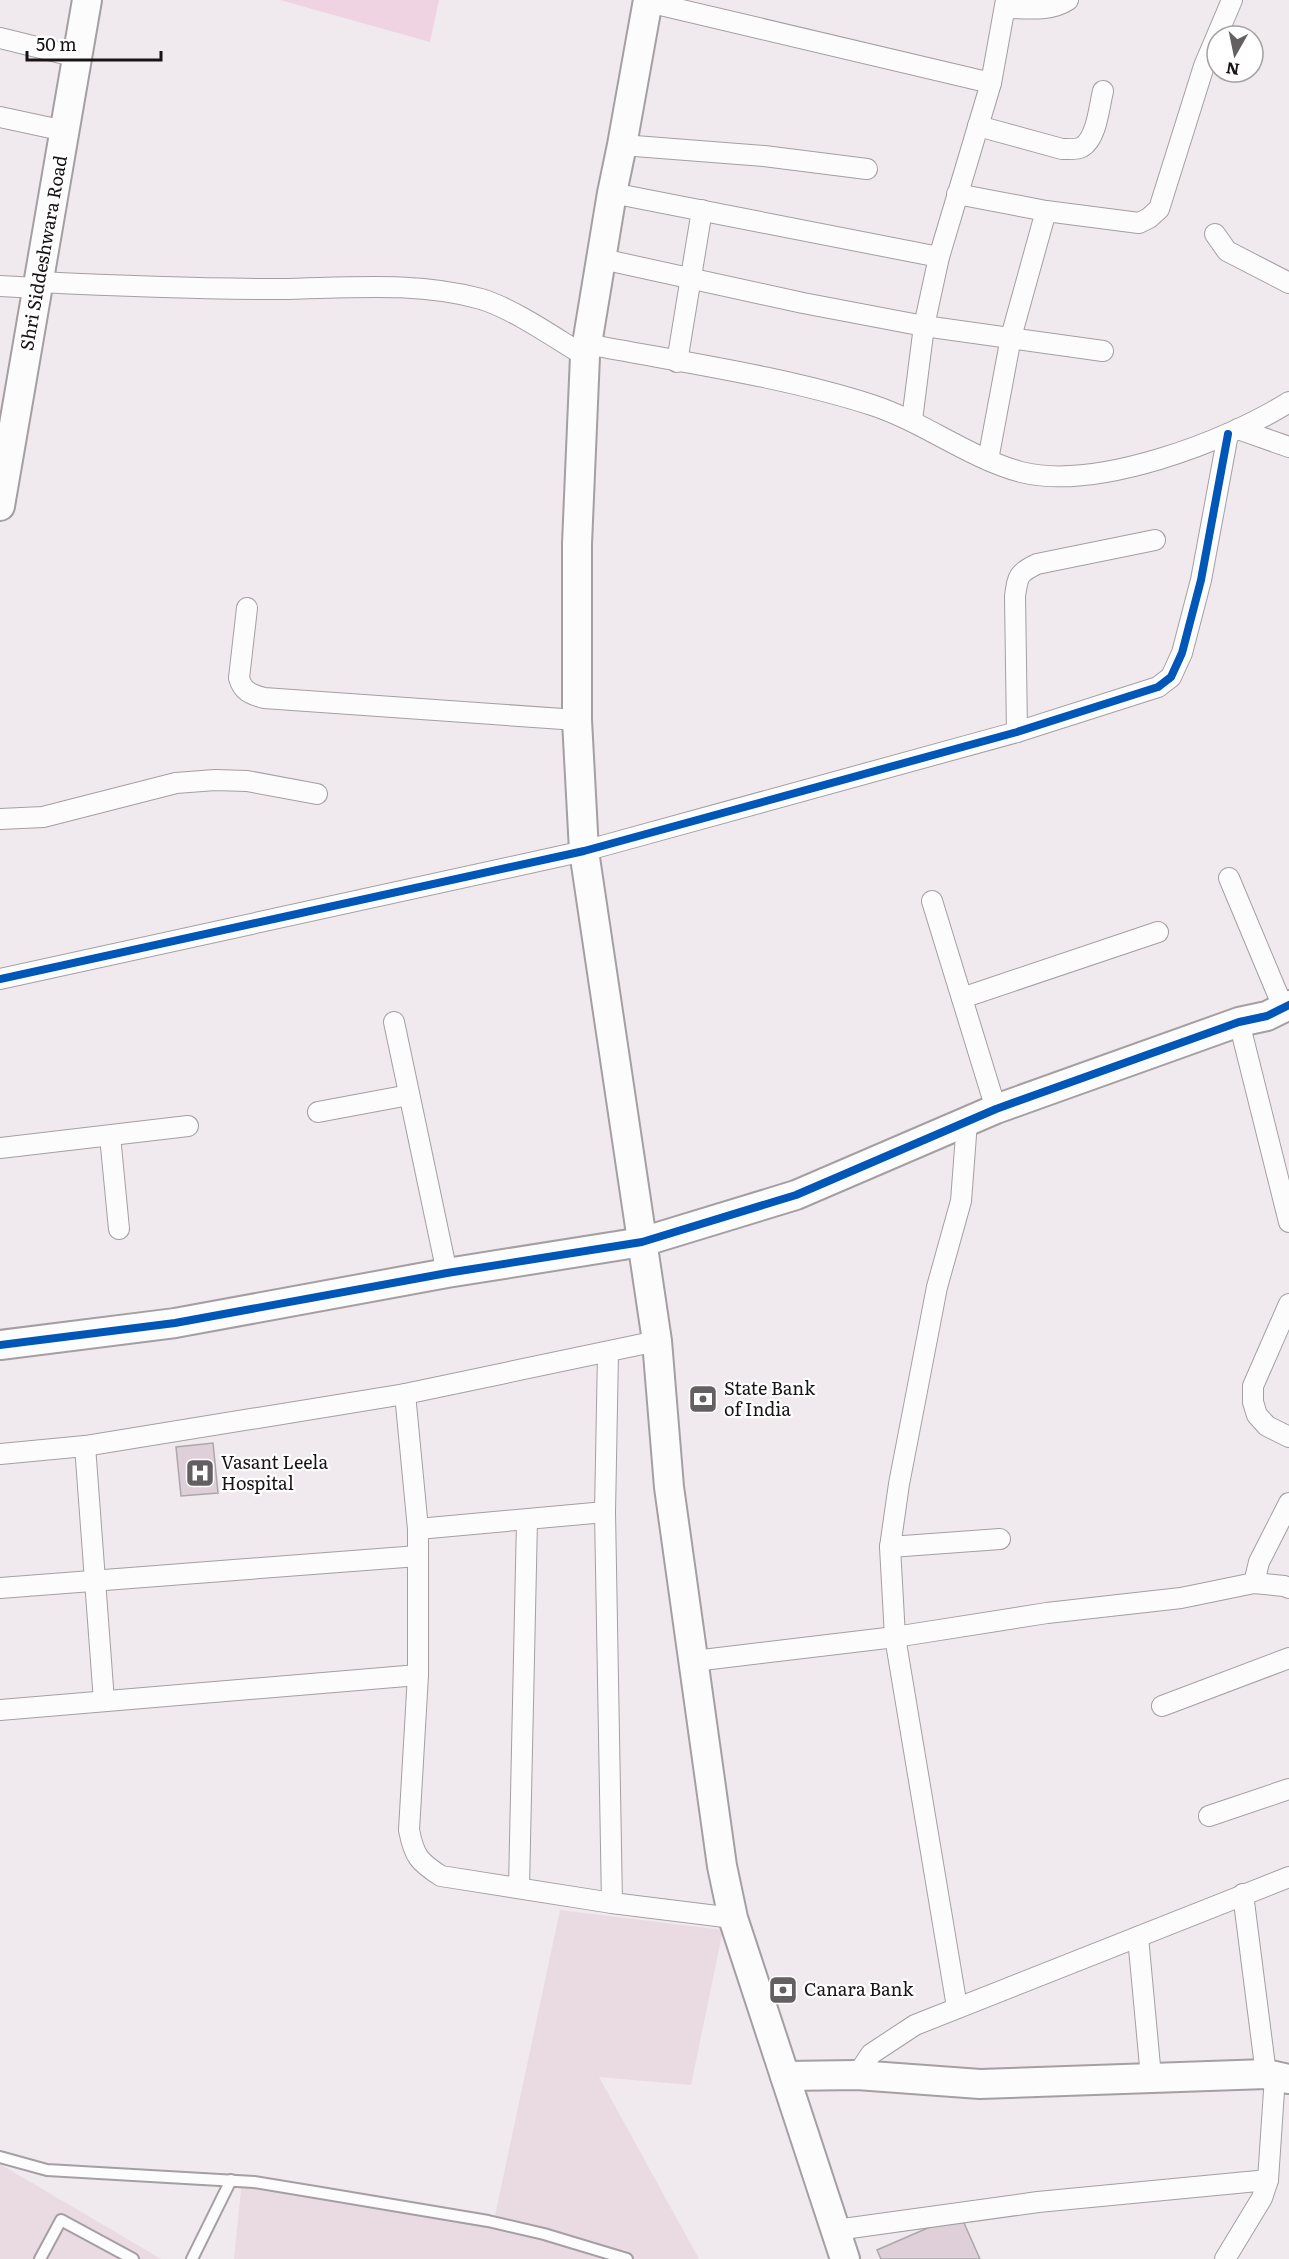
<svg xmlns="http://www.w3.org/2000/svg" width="1289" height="2259" font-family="Literata,serif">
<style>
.built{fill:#eadbe3}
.green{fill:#efd3e3}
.building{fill:#dfcfd8;stroke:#aca7aa;stroke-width:1.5}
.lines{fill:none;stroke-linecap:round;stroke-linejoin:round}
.lane-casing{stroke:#a49fa2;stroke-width:14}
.street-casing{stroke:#a49fa2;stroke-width:22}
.secondary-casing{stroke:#a49fa2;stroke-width:32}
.lane{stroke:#fdfcfc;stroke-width:10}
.street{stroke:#fdfcfc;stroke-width:20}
.secondary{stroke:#fdfcfc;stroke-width:28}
.cycleway-casing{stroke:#fff;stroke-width:11}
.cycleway{stroke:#0057b8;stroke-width:8}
.labels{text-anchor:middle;stroke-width:4.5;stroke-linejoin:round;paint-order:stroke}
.street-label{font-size:18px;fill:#181416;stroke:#fff}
.poi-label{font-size:18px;fill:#181416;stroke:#fff;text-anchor:start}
</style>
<rect width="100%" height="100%" fill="#f0e9ed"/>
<g class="built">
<path d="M560,1910l163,20 -32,155 -92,-8 100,182h-465l8,-79 251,45z"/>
<path d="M0,2164l161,95h-161z"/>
</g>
<path class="green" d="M280,0h159l-9,42z"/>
<g class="building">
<path d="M213,1443l5,50 -37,3 -5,-49z"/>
<path d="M960,2214l20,45h-99l-4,-9z"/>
</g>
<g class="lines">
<g class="lane-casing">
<g id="lane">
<path d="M0,2157l47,13 207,12 67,11 167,28 56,13 83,25"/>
<path d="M40,2259l21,-39 72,39"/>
<path d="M192,2259l39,-79"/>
</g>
</g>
<g class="street-casing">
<g id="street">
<path d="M648,2l343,81"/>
<path d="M1006,8c21,0 44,4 62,-8"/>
<path d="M0,38l77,19"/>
<path d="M0,117l65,14"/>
<path d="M978,126l84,23c7,0 14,1 20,-2 15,-9 17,-40 21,-56"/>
<path d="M622,145l142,11 103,13"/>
<path d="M612,193l327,64"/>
<path d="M957,194l89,17 93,12 10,-5 10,-9 45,-143 28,-66"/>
<path d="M1215,234l12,17 62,32"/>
<path d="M602,259l201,44 121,23 179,25"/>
<path d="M39,282c80,4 161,7 242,7 66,-1 136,-8 200,10 33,10 74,39 104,57"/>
<path d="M0,286l37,2"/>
<path d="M587,344c93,18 195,32 285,61 52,17 97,53 149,67 74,19 205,-30 268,-70"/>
<path d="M677,362l25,-152"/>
<path d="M912,420l12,-94 15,-69 52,-174 15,-83"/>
<path d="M1238,429l51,18"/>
<path d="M988,460l23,-123 35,-126"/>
<path d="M247,608l-8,70c4,14 12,16 25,20l313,22"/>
<path d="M1017,732l-2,-136c3,-20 3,-23 22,-32l118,-24"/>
<path d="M0,819l43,-2 133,-34 39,-3 32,1 70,13"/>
<path d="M1229,878l54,129"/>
<path d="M932,901l64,208"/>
<path d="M0,979l584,-128 433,-119 141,-45 13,-10 11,-24 19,-73 27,-146"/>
<path d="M962,998l196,-66"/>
<path d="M394,1022l53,251"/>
<path d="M1239,1022l50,200"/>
<path d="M318,1112l91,-17"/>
<path d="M110,1136l9,93"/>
<path d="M0,1148l188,-22"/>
<path d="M1289,1304l-36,82v16l4,13 10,11 22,11"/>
<path d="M608,1353l-3,159 7,391 121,15"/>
<path d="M405,1394l13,135"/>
<path d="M85,1446l19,255"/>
<path d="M0,1454l85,-8 320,-52 252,-53"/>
<path d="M605,1512l-187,17v146l-9,155c5,26 10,32 32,46l171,27"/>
<path d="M890,1547l110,-8"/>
<path d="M1254,1583l5,-21 30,-59"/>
<path d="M0,1588l418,-32"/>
<path d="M694,1661l201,-24 152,-24 134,-15 73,-15 30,3 5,2"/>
<path d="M1162,1706l127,-48"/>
<path d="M0,1710l418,-35"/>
<path d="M1209,1816l80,-27"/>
<path d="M519,1887l8,-367"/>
<path d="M1243,1894l23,180"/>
<path d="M1138,1937l13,140"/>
<path d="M957,2007l-62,-370 -5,-90 9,-63 38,-197 24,-86 6,-79"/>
<path d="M857,2075l14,-21 44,-29 374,-148"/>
<path d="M836,2230l202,-28 230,-22"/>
<path d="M1225,2259l37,-61 6,-18 7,-104"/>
</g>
</g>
<g class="secondary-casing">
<g id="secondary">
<path d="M648,0l-26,145 -10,48 -27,163 -8,188v176l7,131 73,490 12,146 53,379 11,52 112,341"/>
<path d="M0,506l87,-506"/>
<path d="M0,1345l175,-22 272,-50 195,-31 154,-47 200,-86 243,-87 28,-6 22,-11"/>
<path d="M785,2076l72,-1 123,9 286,-10 23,5"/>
</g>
</g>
<use href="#lane" class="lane"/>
<use href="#street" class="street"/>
<use href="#secondary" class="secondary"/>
<g class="cycleway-casing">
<g id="cycleway">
<path d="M0,979l584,-128 433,-119 141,-45 13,-10 11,-24 19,-73 27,-146"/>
<path d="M0,1345l175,-22 272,-50 195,-31 154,-47 200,-86 243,-87 28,-6 22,-11"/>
</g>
</g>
<use href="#cycleway" class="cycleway"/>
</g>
<defs>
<g id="bank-square" transform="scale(1.5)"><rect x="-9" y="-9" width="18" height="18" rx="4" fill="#645f61" stroke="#fff"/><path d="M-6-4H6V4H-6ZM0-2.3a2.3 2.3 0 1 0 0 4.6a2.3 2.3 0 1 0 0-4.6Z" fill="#fff"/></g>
<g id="hospital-square" transform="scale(1.5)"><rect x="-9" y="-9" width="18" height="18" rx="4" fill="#645f61" stroke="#fff"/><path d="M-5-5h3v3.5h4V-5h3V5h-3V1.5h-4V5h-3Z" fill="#fff"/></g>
</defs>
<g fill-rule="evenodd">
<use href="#bank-square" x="703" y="1399"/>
<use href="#hospital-square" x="200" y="1473"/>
<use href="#bank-square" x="783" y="1990"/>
</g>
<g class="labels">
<g class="street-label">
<text transform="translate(44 253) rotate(-80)" y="6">Shri Siddeshwara Road</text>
</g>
<g class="poi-label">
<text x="724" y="1395">State Bank<tspan x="724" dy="21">of India</tspan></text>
<text x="221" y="1469">Vasant Leela<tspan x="221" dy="21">Hospital</tspan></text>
<text x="804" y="1996">Canara Bank</text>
</g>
</g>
<g transform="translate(1235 54) rotate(189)"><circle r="28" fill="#ffffff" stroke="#a3a1a2" stroke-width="1.5"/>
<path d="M0-4.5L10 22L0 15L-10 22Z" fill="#645f61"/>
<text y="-9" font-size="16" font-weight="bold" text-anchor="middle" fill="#181416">N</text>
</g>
<path d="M27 51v9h134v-9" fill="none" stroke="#181416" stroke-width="3"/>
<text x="36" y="51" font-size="18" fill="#181416" stroke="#ffffff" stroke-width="4.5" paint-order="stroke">50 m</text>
</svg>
